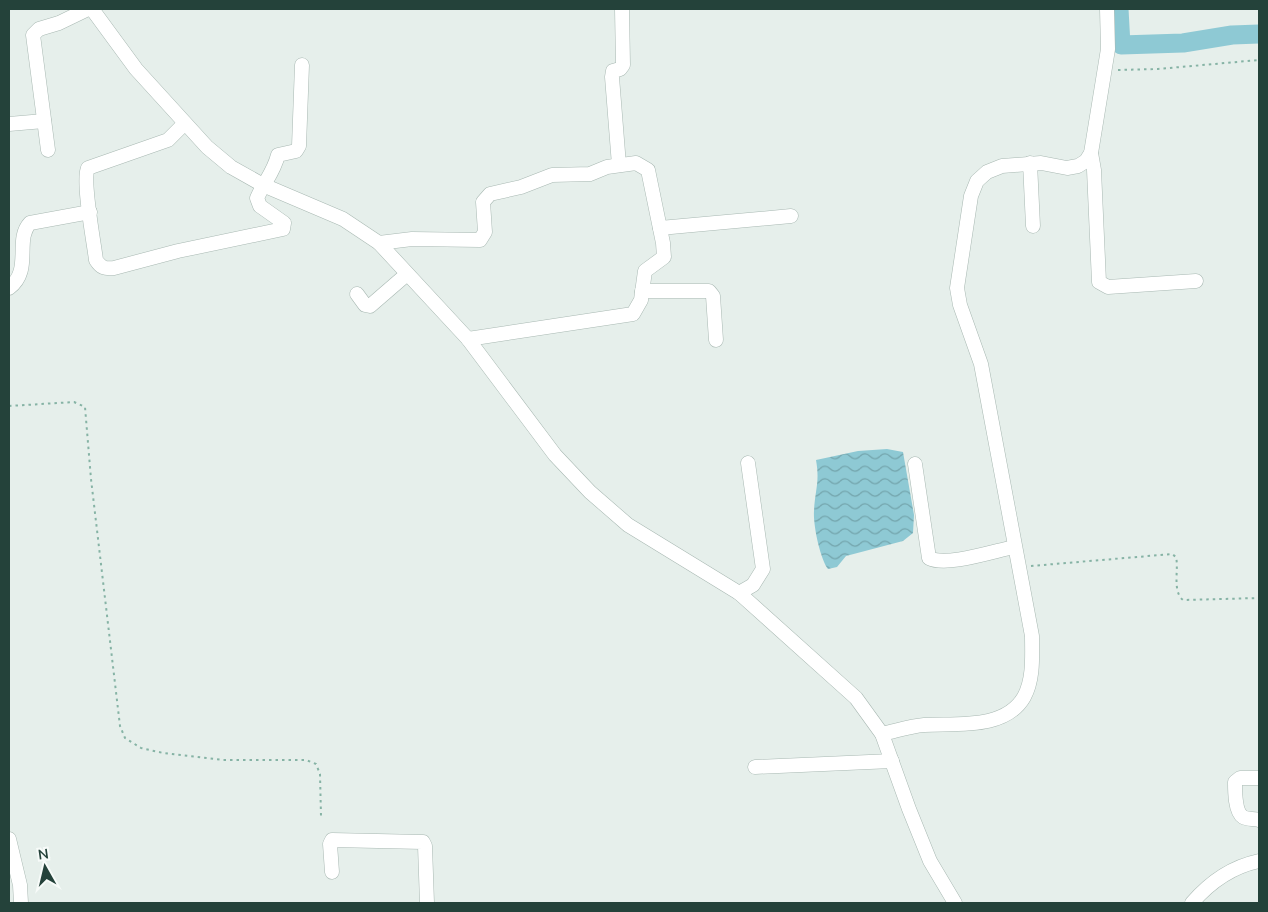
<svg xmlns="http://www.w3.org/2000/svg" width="1268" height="912" font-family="Mulish,sans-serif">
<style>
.water{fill:url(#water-waves)}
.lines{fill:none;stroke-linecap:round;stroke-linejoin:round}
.river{stroke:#8ec9d4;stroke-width:19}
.minor-casing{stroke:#a8b8b2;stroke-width:15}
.path{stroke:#86b3a5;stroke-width:2;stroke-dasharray:2.5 4;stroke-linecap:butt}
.minor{stroke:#fff;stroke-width:14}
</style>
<defs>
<pattern id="water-waves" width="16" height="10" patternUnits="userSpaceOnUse" patternTransform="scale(1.25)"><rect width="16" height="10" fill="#8ec9d4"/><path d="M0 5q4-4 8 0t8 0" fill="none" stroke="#74a5ad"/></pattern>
</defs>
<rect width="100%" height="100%" fill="#e6efeb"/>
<path class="water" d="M887,449l16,3 11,63 -1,18 -10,8 -57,15 -9,11 -9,2c-8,-11 -15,-44 -14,-58 1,-21 6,-29 2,-51l42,-9z"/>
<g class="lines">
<path class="river" d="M1119,9l2,36 62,-2 49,-8 27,-1"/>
<g class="minor-casing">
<g id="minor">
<path d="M92,9l44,60 71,78 24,20 32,18 80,34 36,24 89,96 87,116 35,37 38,33 111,68 117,105 26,36 27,75 21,52 25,42"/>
<path d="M9,124l35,-3"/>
<path d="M184,124l-16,16 -80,28c-6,12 6,75 8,92 5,8 9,9 18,8l64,-17 105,-22 1,-6 -24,-17 -3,-8c8,-18 16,-24 21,-43l18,-4 3,-5 3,-81"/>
<path d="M48,150l-15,-115 6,-6 20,-6 29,-14"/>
<path d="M1091,153l3,17 5,112 9,5 88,-6"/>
<path d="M1030,163l3,63"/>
<path d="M619,165l-7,-88 1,-6 7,-2 3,-4 -1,-56"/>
<path d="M660,228l131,-12"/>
<path d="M379,243l33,-4 68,1 5,-8 -2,-30 7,-8 31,-7 31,-12 38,-1 17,-7 29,-4 12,7 15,73 1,14 -19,14 -4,29 -8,14 -165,25"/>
<path d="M9,288c24,-18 5,-48 21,-65l60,-11"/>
<path d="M642,291h67l4,5 3,44"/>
<path d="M357,294l8,11 5,1 37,-32"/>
<path d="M915,464l14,94c17,9 65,-7 85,-11"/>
<path d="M739,593l14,-8 10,-16 -15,-106"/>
<path d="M882,734c14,-3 28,-8 42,-9 32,-2 81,5 100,-28 10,-18 8,-42 8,-61l-51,-272 -21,-59 -3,-17 14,-92 6,-15 10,-9 15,-6 39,-3 26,5 11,-2 8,-5 5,-8 17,-104 -1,-40"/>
<path d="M755,767l137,-6"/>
<path d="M1259,778h-19l-5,4c0,9 0,30 8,35 5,3 11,1 16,3"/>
<path d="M9,839l11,46 1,18"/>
<path d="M332,872l-2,-28 2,-4 91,2 2,4 2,57"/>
<path d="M1192,903c18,-21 39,-36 67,-42"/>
</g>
</g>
<g class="path">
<path d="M1118,70l40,-1 101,-9"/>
<path d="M9,406l65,-4 11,5 6,72 29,247 5,12 16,10 22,5 60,7h83l10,4 4,10 1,42"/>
<path d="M1031,566l141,-12 4,3c3,12 -4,34 7,43l76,-2"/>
</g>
<use href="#minor" class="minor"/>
</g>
<rect width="1268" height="912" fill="none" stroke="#24423a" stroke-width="20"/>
<g transform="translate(45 867) rotate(352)" stroke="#f7fbf9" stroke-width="4" paint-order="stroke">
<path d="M0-4L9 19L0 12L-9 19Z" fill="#24423a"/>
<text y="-8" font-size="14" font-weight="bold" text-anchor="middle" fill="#24423a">N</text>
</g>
</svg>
